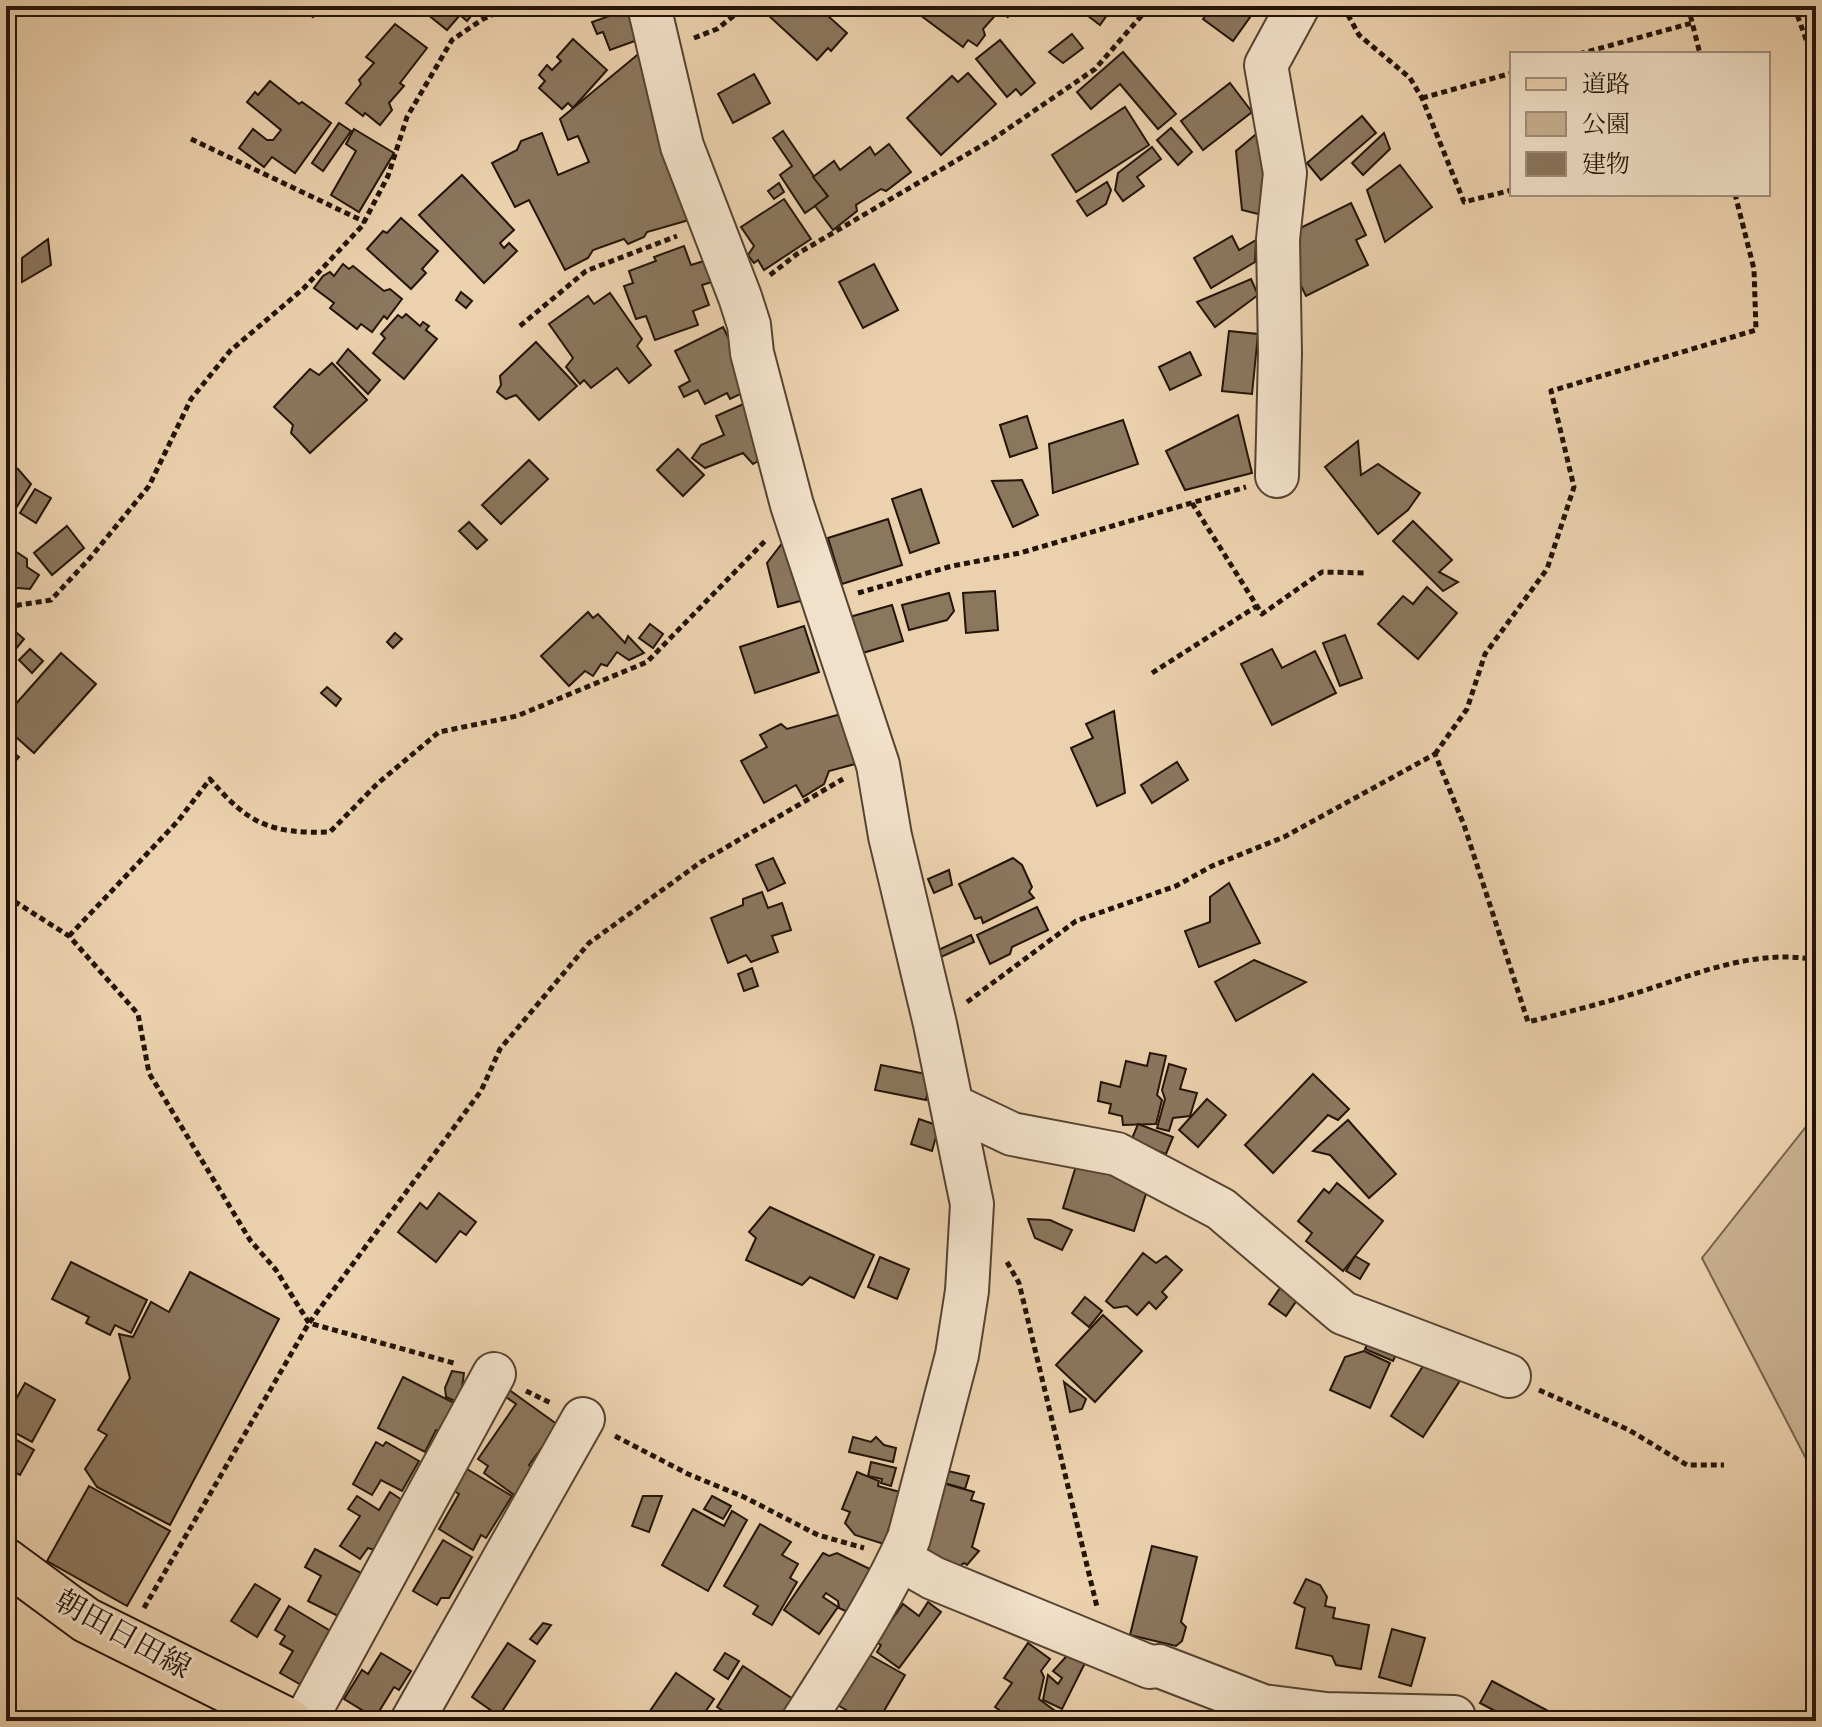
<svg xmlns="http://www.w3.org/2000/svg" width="1822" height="1727" font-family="Alegreya,'Noto Serif JP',serif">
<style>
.green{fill:#c9b191;stroke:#76624c;stroke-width:2}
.building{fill:#8b765e;stroke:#231408;stroke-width:2}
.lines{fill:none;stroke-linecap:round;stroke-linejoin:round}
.minor-casing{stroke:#554331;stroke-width:46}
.major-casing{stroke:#231408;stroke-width:48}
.path{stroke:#231408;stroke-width:5;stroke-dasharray:6 4;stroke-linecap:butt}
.minor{stroke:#f2e1ca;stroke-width:42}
.major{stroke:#ebd1ad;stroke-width:44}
.labels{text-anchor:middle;stroke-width:6;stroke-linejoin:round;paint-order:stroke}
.street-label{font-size:30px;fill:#231408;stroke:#f2e1ca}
</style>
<rect width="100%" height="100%" fill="#ebd1ad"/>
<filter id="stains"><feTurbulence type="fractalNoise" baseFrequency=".0025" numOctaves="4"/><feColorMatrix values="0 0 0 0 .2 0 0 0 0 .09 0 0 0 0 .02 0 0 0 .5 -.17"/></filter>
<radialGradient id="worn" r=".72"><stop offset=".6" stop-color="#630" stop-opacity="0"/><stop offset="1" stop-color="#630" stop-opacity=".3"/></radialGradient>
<path class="green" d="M1816,1114v364l-114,-220z"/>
<g class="building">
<path d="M290,6h31l-8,11 -8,-6 -4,2z"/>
<path d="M417,6h62l-12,15 -7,-6 -13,15z"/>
<path d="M777,6h40l30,27 -16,18 -3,-3 -11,12 -49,-45z"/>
<path d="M995,6l5,4 -17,19 2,6 -8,11 -9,-6 -5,7 -55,-41z"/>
<path d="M1075,6h46l-3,4 -6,-2 -12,17z"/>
<path d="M1213,6h45l-25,35 -30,-22z"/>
<path d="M635,7l11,30 -36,13 -7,-18 -6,2 -5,-12z"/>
<path d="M395,24l32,24 -27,35 4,3 -15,17 3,7 -12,15 -15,-12 -2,3 -17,-13 15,-19 -2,-4 15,-17 -8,-6z"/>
<path d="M1072,34l11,14 -20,15 -14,-11z"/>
<path d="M573,39l34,31 -34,38 -5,-5 -6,6 -23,-21 6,-7 -6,-6 8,-10 5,5 9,-9 -4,-4z"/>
<path d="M1000,40l35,43 -14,12 -5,-6 -9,8 -31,-38z"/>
<path d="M648,46l41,174 -42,12 -3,5 -16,7 -4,-5 -31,11 -5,8 -23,12 -36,-70 -14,7 -23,-44 25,-13 4,-9 21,-8 16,42 31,-13 -11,-26 -10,4 -8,-21z"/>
<path d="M1123,52l53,62 -18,15 -38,-45 -29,25 -14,-17z"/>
<path d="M968,73l28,31 -55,51 -34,-37 45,-42 6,6z"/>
<path d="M754,74l16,29 -37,20 -15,-29z"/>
<path d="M270,81l29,23 3,-2 29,21 -36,50 -23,-16 -8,10 -25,-19 14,-19 14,11h6l8,-10 -34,-28 8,-10 3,3z"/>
<path d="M1230,83l22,29 -49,38 -22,-29z"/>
<path d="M1125,107l24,38 -73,47 -24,-37z"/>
<path d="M1362,116l14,17 -55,47 -14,-17z"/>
<path d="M339,123l12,8 -28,40 -11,-8z"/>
<path d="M1171,128l21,24 -14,13 -21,-25z"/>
<path d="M354,129l40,24 -35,59 -28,-17 25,-44 -10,-7z"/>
<path d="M1261,130l5,86 -24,-6 -6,-59z"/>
<path d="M783,131l45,66 -23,16 -25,-38 12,-9 -19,-28z"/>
<path d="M1384,133l6,16 -27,26 -11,-12z"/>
<path d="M889,144l22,28 -25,19 -5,-2 -25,16 1,6 -24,19 -18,-24 13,-10 -15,-19 21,-16 6,9 30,-23 5,8z"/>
<path d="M1152,147l9,12 -24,18 7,9 -21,15 -8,-11 3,-17z"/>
<path d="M1400,165l32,42 -47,35 -18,-52z"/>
<path d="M462,175l52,55 -14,13 4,5 5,-5 8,8 -33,32 -65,-68z"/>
<path d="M1107,182l4,8 -5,14 -19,12 -10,-15z"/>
<path d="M779,183l5,9 -10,7 -6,-8z"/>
<path d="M784,199l27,40 -47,31 -6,-10 -4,3 -6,-8 6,-9 -13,-19z"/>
<path d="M1351,203l15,32 -10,5 12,25 -62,31 -28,-57z"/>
<path d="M401,218l37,33 -16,18 4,4 -15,16 -44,-40 16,-18 4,2z"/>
<path d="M1232,236l7,14 17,-10 -1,22 -44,26 -17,-30z"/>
<path d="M48,239l3,26 -29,17v-24z"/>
<path d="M684,246l7,19 16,-5 8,21 -13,4 7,20 -16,6 5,14 -43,15 -9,-24 -10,3 -12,-33 9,-3 -4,-12 27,-10 -2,-4z"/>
<path d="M343,264l6,5 4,-3 31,25 6,-2 12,10 -15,20 -3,-3 -12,16 -11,-8 -4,5 -27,-21 4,-5 -20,-15 9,-12 7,-4 4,4z"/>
<path d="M874,264l24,46 -35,18 -24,-46z"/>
<path d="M1251,279l7,16 -43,32 -18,-25z"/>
<path d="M461,292l11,9 -6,7 -10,-8z"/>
<path d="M610,293l32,46 -5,7 14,19 -22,18 -12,-15 -26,20 -7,-8 -4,4 -14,-17 7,-9 -24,-34 39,-28 6,8z"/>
<path d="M406,314l14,12 3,-4 6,4 -3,4 11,9 -33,40 -31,-26 12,-15 -4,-4 17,-19 4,3z"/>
<path d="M723,327l30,61 -23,11 -3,-6 -22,11 -7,-14 -14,7 -5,-10 11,-6 -15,-30z"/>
<path d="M1229,331l29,3 -6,60 -30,-3z"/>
<path d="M536,342l41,44 -38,34 -23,-25 -10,4 -9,-7 4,-7 -1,-9z"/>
<path d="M348,349l32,31 -12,14 -31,-31z"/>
<path d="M1190,352l11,23 -31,15 -11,-23z"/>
<path d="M332,363l35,37 -57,53 -19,-20 2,-8 -19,-18 36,-38 9,6z"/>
<path d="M6,403l9,9 -9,21z"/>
<path d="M746,403l12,58 -5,3 -10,-11 -38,15 -13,-10 9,-13 23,-10 -8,-19z"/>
<path d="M1238,415l14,58 -67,17 -19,-39z"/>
<path d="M1027,416l10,32 -27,9 -10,-32z"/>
<path d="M1123,420l15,44 -85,29 -4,-49z"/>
<path d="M1358,441l3,34 17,-11 42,29 -12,17 -30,24 -53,-67z"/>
<path d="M678,449l26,26 -21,21 -26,-26z"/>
<path d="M529,460l19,19 -47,45 -19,-19z"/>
<path d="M6,462l12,7 13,15 -25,40z"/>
<path d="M1022,480l16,35 -25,12 -21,-46z"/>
<path d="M35,489l16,9 -15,25 -16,-10z"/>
<path d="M921,489l18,54 -29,10 -18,-54z"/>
<path d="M888,519l14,46 -60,19 -14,-46z"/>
<path d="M1413,521l39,39 -13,12 19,10 -15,9 -50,-50z"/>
<path d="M469,522l18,18 -10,9 -18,-18z"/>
<path d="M67,526l17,22 -32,27 -18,-22z"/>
<path d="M787,537l17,63 -26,7 -11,-44z"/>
<path d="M15,551l12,8v8l12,8 -9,14 -24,-2v-34z"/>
<path d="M1427,587l30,26 -39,46 -40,-35 25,-28 10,8z"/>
<path d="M995,591l3,39 -32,3 -3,-40z"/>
<path d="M949,593l5,18 -7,9 -38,10 -7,-25z"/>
<path d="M892,605l11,36 -47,14 -10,-37z"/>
<path d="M588,612l5,6 5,-4 27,29 3,-7 16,17 -15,7 -12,-8 -10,14 -6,-2 -8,12 -8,-5 -16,15 -28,-30z"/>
<path d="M650,624l13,10 -10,14 -14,-10z"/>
<path d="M804,626l15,46 -64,21 -15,-46z"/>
<path d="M17,633l7,6 -14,17 -4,-3v-5z"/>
<path d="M395,633l7,6 -9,9 -6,-6z"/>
<path d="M1345,635l17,43 -22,8 -17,-43z"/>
<path d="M30,649l13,12 -11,12 -13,-13z"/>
<path d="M1272,649l10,19 33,-17 21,42 -64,32 -31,-61z"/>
<path d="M61,653l35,31 -62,69 -28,-25v-13z"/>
<path d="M327,687l14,12 -5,7 -15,-13z"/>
<path d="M1114,711l11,82 -28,13 -26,-58 22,-10 -7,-14z"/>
<path d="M841,714l14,50 -26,7 -5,13 -21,13 -7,-12 -32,18 -23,-42 26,-14 -7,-12 21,-11 6,5z"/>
<path d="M6,746l13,11 -13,15z"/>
<path d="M1177,762l11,18 -36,23 -11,-18z"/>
<path d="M773,858l12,25 -17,8 -12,-26z"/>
<path d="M1013,858l9,7 10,22 -3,5 5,6 -51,25 -2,-6 -6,2 -16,-35z"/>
<path d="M949,870l3,15 -18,8 -6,-14z"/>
<path d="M1229,883l31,60 -61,24 -14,-36 25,-9v-25z"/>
<path d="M762,892l6,16 14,-5 9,27 -19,6 6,16 -27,10 -5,-7 -18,8 -17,-45 32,-13v-6z"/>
<path d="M1037,907l11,23 -36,17 -2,7 -20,10 -13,-29z"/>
<path d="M971,935l3,7 -35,16 -3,-7z"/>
<path d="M1254,960l52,22 -70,39 -21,-39z"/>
<path d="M752,968l6,18 -14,5 -6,-17z"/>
<path d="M1150,1053l16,3 -9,39 5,5 -6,24 -33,1 -1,-9 -13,-3 2,-9 -13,-3 3,-19 19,5 6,-26 21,5z"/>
<path d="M1169,1064l17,5 -6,20 17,4 -7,23 -17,2 -4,13 -12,-3 8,-29 -3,-9z"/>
<path d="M881,1065l50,10 -5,25 -51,-10z"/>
<path d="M1313,1074l36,35 -11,11 -10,-5 -55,58 -28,-28z"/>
<path d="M1207,1099l19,16 -28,32 -19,-17z"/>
<path d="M919,1119l20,7 -7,25 -21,-7z"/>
<path d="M1348,1120l48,54 -27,24 -39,-43 -17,-4z"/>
<path d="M1138,1124l35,13 -7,17 -35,-13z"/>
<path d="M1080,1153l72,22 -18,56 -71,-23z"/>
<path d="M1337,1183l46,38 -40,50 -37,-30 6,-8 -14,-12 26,-32 5,4z"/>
<path d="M439,1193l37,29 -10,13 -6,-4 -24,31 -38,-30 22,-29 7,6z"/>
<path d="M770,1207l104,48 -20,43 -44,-21 -8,8 -56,-25 10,-22 -7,-6z"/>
<path d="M1028,1219l22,1 22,10 -10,20 -27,-12z"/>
<path d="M1143,1253l13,10 10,-7 16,14 -20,22 5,5 -11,12 -7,-7 -12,13 -10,-9 -13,2 -8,-7z"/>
<path d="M1355,1256l14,8 -9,15 -14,-8z"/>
<path d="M880,1257l29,12 -12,30 -29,-12z"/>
<path d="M71,1262l76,38 -16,33 -16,-8 -5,10 -24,-12 3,-6 -37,-18z"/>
<path d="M190,1272l89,47 -109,206 -73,-38 -12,-18 22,-34 -9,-5 32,-52 -11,-44 14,3 18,-35 18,10z"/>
<path d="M1289,1275l17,12 -20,29 -17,-12z"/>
<path d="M1085,1297l17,14 -13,16 -17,-14z"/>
<path d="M1103,1315l39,36 -47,51 -39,-37z"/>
<path d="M1374,1330l28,12 -9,19 -28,-12z"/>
<path d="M1434,1349l33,21 -44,67 -32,-21z"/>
<path d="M1364,1351l26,12 -20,45 -40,-18 15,-33z"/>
<path d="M452,1371l12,2 -4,30 -14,-6 -1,-9z"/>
<path d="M403,1377l59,30 -21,25 -5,-2 -11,22 -47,-24z"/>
<path d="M1064,1382l22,17 -4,10 -12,3z"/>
<path d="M25,1383l30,17 -23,42 -26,-14v-32l9,5z"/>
<path d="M508,1389l50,36 -29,40 7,6 -19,26 -33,-24 4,-7 -10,-7 38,-55 -13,-9z"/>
<path d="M6,1434l28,16 -14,25 -6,-3 -8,15z"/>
<path d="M853,1437l18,5 5,-5 8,8 12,3 -3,14 -44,-10z"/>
<path d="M376,1442l7,4 3,-4 33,19 -17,30 -21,-11 -9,15 -19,-11z"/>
<path d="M871,1462l25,6 -5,18 -10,-3 1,-4 -14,-3z"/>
<path d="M462,1466l50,30 -26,42 -5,-3 -8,15 -34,-21 20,-35 -10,-6z"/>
<path d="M948,1471l21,5 -4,13 -21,-6z"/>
<path d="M857,1472l22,9 -1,5 22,6 -16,52 -29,-9 -10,-12 5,-11 -8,-3z"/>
<path d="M939,1482l35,10 -3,8 13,4 -12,43 7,4 -12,14 -3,-2 -8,6 -38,-18z"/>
<path d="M89,1486l81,45 -43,75 -80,-45z"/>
<path d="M390,1492l21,14 -30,46 -13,-4 -8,11 -20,-13 20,-30 -12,-7 9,-13 22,14z"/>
<path d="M643,1496h19l-13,36 -17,-6z"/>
<path d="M712,1496l19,10 -8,13 -19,-10z"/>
<path d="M693,1509l31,17 8,-15 15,9 -39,71 -46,-26z"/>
<path d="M760,1524l31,18 -9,13 16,9 -8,14 7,4 -25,43 -19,-11 5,-8 -34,-20z"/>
<path d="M443,1540l29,17 -23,41h-8l-4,7 -24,-14z"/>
<path d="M1152,1546l45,11 -16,65 5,5 -4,14 -6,5 -46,-11z"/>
<path d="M315,1549l50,26 -23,43 -34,-17 13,-25 -16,-9z"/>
<path d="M823,1553l6,3 8,-3 37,18 -22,43 -13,-6 -1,-7 -12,-8 -3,4 15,10 -19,27 -35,-24z"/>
<path d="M1306,1579l14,6 7,12 -2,9 10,2 -2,10 36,7 -8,44 -25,-4 -4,-9 -36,-8 9,-40 -11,-5z"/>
<path d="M255,1584l25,15 -23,38 -26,-16z"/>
<path d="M928,1602l13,10 -42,56 -22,-16 4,-7 -5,-3 27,-38 16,12z"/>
<path d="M289,1606l45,27 -31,53 -23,-13 13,-22 -13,-7 5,-8 -10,-6z"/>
<path d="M543,1623l8,2 -14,19 -7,-5z"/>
<path d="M1392,1629l33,9 -14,48 -32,-9z"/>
<path d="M508,1643l27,18 -36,55 -27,-19z"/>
<path d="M1028,1643l22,16 -9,12 3,6 -5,22 19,14 -6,8h-11l-15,-10 -7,10h-4l-20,-14 17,-24 -8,-5z"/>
<path d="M1073,1649l13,12 -24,48 -19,-9 5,-25 10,9 4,-6 -9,-7z"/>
<path d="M864,1652l41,23 -27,46h-13l-31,-18z"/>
<path d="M381,1653l30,18 -12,19 -5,-3 -19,31 -31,-19 18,-29 6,4z"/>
<path d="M725,1653l14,8 -11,18 -14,-9z"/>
<path d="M743,1666l53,35 -13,20h-45l-21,-14z"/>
<path d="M676,1673l38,26 -15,22h-44l3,-5 -8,-5z"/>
<path d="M1492,1681l60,32 -4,8h-34l-34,-18z"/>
<path d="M827,1706l25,15h-35z"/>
</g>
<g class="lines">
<g class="minor-casing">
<g id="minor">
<path d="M649,6l33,140 58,151 9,28 3,28 40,152 86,260 12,71 45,188 37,180 -5,87 -10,64 -48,183c-28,64 -69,124 -106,183"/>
<path d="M1277,476l3,-123 -2,-114 7,-66 -19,-108 32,-59"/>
<path d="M953,1106l59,28 105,20 104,55 122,104 166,63"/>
<path d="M900,1559l33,19 217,89 9,-1 104,40 63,8 128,3"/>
<path d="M305,1721l189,-347"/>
<path d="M412,1721l171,-302"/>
</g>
</g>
<g class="major-casing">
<path id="major" d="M6,1561l80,59 203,101"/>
</g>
<g class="path">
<path d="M1343,6l16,29 51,43 12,20 42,104 48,-12"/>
<path d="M1688,6l12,48"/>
<path d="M1794,6l22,61"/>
<path d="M1006,17l9,-11"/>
<path d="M694,38l23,-9 29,-23"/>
<path d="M1579,54l113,-31"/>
<path d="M1422,98l90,-25"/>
<path d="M191,139l174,83"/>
<path d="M770,275l27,-21 196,-115 102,-70 55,-63"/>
<path d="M520,326l66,-55 91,-35"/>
<path d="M1192,503l70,111 60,-42 44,1"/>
<path d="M858,593l94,-27 68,-13 226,-66"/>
<path d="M6,607l45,-7 39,-42 59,-72 42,-87 39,-48 73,-62 59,-63 26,-50 19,-59 45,-77 31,-21 29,-13"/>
<path d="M1152,673l105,-67"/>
<path d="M1435,754l32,-45 18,-55 62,-85 27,-82 -23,-96 205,-61 -2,-61 -19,-75"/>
<path d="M6,896l63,40 69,78 11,59 101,167 26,30 33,53 148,41"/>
<path d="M69,936l109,-115 32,-42c38,45 61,55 120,53l47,-48 62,-52 78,-16 130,-54 118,-121"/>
<path d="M967,1002l109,-81 100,-35 36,-20 72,-29 151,-83 29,71 64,197c36,-9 72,-18 108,-29 58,-18 118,-45 180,-33"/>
<path d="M1007,1262l12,21 78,324"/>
<path d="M1539,1390l90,40 58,35h37"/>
<path d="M526,1391l27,13"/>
<path d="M615,1436l73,38 56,23 74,38 46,13"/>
<path d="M144,1608l165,-285 172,-232 19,-42 89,-106 112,-81 142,-83"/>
</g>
<use href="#minor" class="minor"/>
<use href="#major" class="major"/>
</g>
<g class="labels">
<g class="street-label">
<text transform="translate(123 1634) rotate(29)" y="10">朝田日田線</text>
</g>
</g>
<rect width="1822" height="1727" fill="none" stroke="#ebd1ad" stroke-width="32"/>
<rect x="8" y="8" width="1806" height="1711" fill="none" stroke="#231408" stroke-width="4"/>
<rect x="16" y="16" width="1790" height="1695" fill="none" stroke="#231408" stroke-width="2"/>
<rect x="1510" y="52" width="260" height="144" fill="#f2e1ca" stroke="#9f8f7c" stroke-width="2"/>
<rect x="1526" y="78" width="40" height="12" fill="#ebd1ad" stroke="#9f8f7c" stroke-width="2"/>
<text x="1582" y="92" font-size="24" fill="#231408">道路</text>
<rect x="1526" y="112" width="40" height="24" fill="#c9b191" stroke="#9f8f7c" stroke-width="2"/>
<text x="1582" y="132" font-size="24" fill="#231408">公園</text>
<rect x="1526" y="152" width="40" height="24" fill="#8b765e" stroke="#9f8f7c" stroke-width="2"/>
<text x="1582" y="172" font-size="24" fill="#231408">建物</text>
<rect width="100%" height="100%" filter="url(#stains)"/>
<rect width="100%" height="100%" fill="url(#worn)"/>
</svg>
